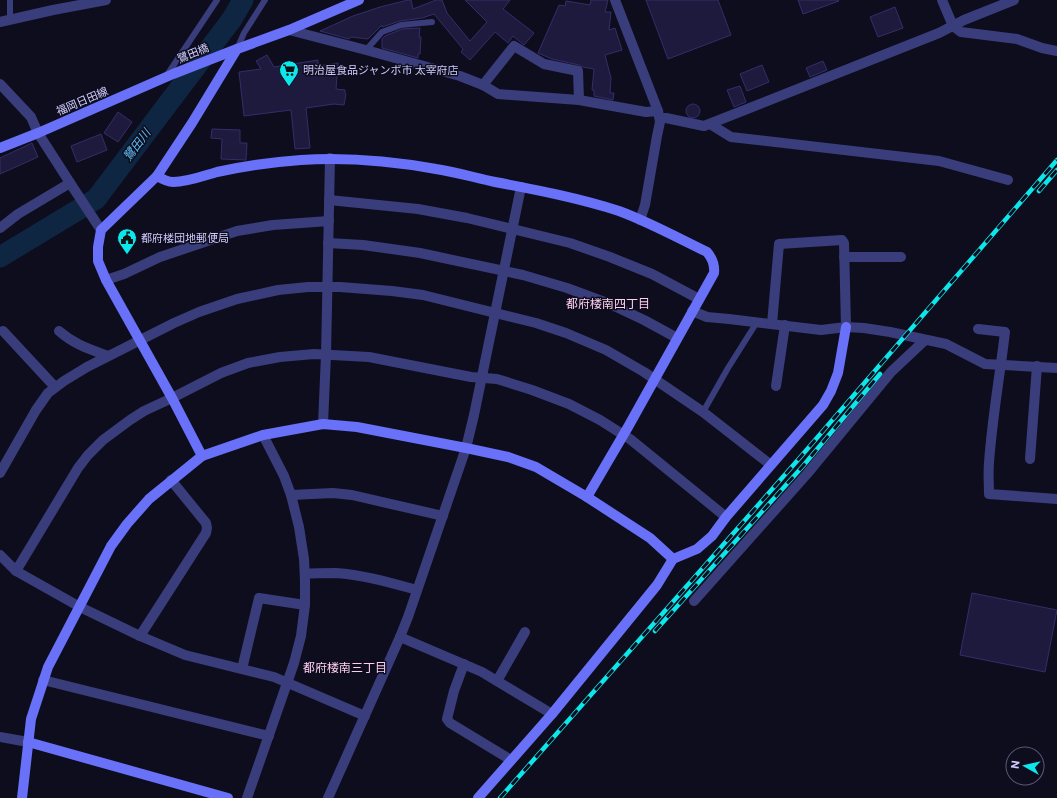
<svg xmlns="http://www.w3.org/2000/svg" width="1057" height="798" font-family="Commissioner,'Noto Sans JP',sans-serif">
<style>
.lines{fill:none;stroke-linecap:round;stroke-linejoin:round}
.river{stroke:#0e2641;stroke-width:21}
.building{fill:#1e1a3e;stroke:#342d69}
.lane{stroke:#3a3d7b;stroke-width:6}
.street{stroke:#3a3d7b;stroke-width:10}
.secondary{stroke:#6871f8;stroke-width:10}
.rail-casing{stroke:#0be7ea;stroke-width:4.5}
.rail{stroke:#0e0d1e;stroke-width:3;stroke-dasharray:9;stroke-linecap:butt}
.labels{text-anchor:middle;stroke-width:3;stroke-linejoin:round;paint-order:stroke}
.street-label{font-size:11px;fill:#ceccfd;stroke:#0e0d1e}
.poi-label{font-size:11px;fill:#ceccfd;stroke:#0e0d1e;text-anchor:start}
.water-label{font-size:12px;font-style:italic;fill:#60bef7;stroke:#0e0d1e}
.neighbourhood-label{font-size:12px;fill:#fdcef0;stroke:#0e0d1e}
</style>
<rect width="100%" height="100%" fill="#0e0d1e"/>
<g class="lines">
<path class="river" d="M0,257l96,-58 136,-180 11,-19"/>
</g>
<g class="building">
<path d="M408,0h3l2,9 23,-9h6l5,13 23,28 17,-19 -22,-22h45l-7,9 31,24 -10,12 -11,-9 -5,7 -13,-11 -25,28 -9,-8 2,-3 -29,-35 -12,4 -22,3 -18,6v-2l-14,14 -17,-2 -2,2 -29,-8 33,-15 27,-9z"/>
<path d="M591,0h17l-3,12h6l-2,18 6,-2 7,22 -17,5 6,23 -1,15h4l-1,7 -19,-4v-6h-2l2,-21 -11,-2 -4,-2 -27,-6 -14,-6 21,-48 6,1 1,-5 24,4z"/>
<path d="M646,0h72l13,35 -63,24z"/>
<path d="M798,0h40l1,1 -36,13z"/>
<path d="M895,7l8,21 -25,9 -8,-20z"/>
<path d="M420,28l-1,9h2l-1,17h-2v4l-36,-10v-9l3,-3 17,-7z"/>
<path d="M267,55l7,12 44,-7v6l20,-3 -2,26 9,1v3l1,1 -2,11 -10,-1 -28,4 4,40 -15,1 -4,-39 -47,6 -5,-44 22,-3 -5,-8z"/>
<path d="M823,61l4,9 -17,7 -4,-9z"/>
<path d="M762,65l7,17 -22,9 -7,-17z"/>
<path d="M740,86l6,16 -12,5 -7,-17z"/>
<circle cx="693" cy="111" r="7"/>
<path d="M118,112l14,10 -14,20 -14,-9z"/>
<path d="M212,129l28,1v13h7l-1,17 -25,-1 1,-20 -11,-1z"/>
<path d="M101,134l6,16 -30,12 -6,-16z"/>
<path d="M32,143l6,14 -38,17v-16z"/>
<path d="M972,593l85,17 -12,62 -85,-17z"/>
</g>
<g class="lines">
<g class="lane">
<path d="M10,20v-20"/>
<path d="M237,49l7,-16 21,-33"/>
<path d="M366,50l16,-18 19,-7 31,-3"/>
<path d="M167,75l50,-75"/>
<path d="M703,412l25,-44 29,-46"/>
</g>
<g class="street">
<path d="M615,0l43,111 2,11 -3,14 -12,69 -5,15"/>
<path d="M942,0l11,26 8,6 56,7 25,9 15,3"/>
<path d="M0,22l53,-12 53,-10"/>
<path d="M289,30l77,20 94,26 23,9 15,9 81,6 67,12 12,-1"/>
<path d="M0,84l31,33 7,16 36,56 27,41"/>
<path d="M483,85l31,-39 30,18 34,7 1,29"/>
<path d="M660,118h6l38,8 235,-93 25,-13 50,-20"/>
<path d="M710,124l21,13 208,24 69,19"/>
<path d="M329,200l89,9 49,9 103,25 40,14 42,17 47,25"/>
<path d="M0,228l18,-14 52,-31"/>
<path d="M328,243l35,2 57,8 103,22 44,13 43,16 34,16 33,18"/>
<path d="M844,257h57"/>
<path d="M106,280l18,-6 36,-17 77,-26 36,-6 56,-4"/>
<path d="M692,311l15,6 22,2 92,11 25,-3 18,1 26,4 56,12 39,20 72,4"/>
<path d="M772,324l7,-80 63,-4 2,3 2,84"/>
<path d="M978,329l27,3c-5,43 -13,87 -16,131 -1,10 0,21 0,31l68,5"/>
<path d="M3,331l52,56"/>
<path d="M59,331c16,14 30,18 49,25"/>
<path d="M776,386l9,-61"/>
<path d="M323,424l3,-69 4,-197"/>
<path d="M1030,459l7,-93"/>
<path d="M0,473l36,-63 12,-17 16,-12 23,-14 87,-44 25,-11 38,-13 41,-9 30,-3h32l52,4 31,4 113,28 30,10 40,17 38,22 59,40 68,53"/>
<path d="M291,495l42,-2 19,2 91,21"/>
<path d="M0,555l16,16 64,36 60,29 45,19 89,22 91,39"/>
<path d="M16,571l62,-103 10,-13 15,-15 27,-20 14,-9 28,-13 49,-25 27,-10 32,-6 34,-3 55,3 102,20 26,2 35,11 37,14 31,16 30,19 96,78"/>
<path d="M305,574c10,-1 20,-1 31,-1 28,2 55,10 81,17"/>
<path d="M694,601l113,-127 84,-102 34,-32"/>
<path d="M140,636l66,-103 1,-5 -1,-5 -35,-43"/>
<path d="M400,637l82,35 70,42"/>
<path d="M464,664l-10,27 -7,28 3,4 61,37"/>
<path d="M242,669l17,-71 46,7"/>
<path d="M43,680l226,56"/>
<path d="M497,681l28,-49"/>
<path d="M0,737l28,5"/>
<path d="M247,798l47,-135 7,-27 4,-31v-24l-1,-22 -5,-32 -8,-32 -7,-19 -21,-41"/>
<path d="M328,798l72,-161 8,-20 58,-169 8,-33 47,-228"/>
</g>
<g class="secondary">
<path d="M0,148l38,-15 135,-59 64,-25 52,-19 70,-30"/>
<path d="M157,176c5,3 10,6 16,6 15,0 30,-6 44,-10 27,-6 56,-10 84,-12 46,-3 90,1 135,9 20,3 40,9 59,13 42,8 84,16 124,29 30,11 59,27 88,41 5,6 8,12 7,21l-86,154 -41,70"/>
<path d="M202,456l-30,-58 -66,-118 -8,-19v-14l3,-17 56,-54 35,-53 45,-74"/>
<path d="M28,742l200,56"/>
<path d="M22,798l9,-79 17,-52 63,-121 16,-22 22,-25 53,-43 61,-21 60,-11 34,3 109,21 42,9 28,10 51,30 63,41 23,21"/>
<path d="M478,798l74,-84 105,-129 16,-26 24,-10 15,-13 14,-19 97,-112 8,-14 7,-18 8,-46"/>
</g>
<g class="rail-casing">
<g id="rail">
<path d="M1039,191l18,-21"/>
<path d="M655,631l148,-165 77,-92"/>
<path d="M500,798l297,-337 260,-301"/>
</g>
</g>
<use href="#rail" class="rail"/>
</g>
<defs>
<g id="supermarket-pin" transform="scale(1)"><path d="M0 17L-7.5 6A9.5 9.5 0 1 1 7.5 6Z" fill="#0be7ea" stroke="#0e0d1e"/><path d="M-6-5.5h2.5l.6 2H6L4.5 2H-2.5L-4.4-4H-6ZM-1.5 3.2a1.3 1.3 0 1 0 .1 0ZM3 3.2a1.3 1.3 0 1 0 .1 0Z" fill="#111"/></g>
<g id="civic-pin" transform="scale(1)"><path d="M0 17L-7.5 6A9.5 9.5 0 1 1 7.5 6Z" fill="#0be7ea" stroke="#0e0d1e"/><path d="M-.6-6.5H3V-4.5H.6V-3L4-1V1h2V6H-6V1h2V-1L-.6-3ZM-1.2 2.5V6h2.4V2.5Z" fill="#111"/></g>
</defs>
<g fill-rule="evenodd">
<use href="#supermarket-pin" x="289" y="70"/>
<use href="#civic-pin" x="127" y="238"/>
</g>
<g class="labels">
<g class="street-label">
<text transform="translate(193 53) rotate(-22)" y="4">鷺田橋</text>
<text transform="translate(82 101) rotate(-23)" y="4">福岡日田線</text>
</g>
<g class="poi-label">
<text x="303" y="74">明治屋食品ジャンボ市 太宰府店</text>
<text x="141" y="242">都府楼団地郵便局</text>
</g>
<g class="water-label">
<text transform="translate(137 145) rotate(-53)" y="4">鷺田川</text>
</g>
<g class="neighbourhood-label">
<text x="608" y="308">都府楼南四丁目</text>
<text x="345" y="672">都府楼南三丁目</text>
</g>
</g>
<g transform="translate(1025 766) rotate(278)"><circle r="19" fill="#0e0d1e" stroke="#5b5977"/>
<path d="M0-3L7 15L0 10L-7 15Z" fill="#0be7ea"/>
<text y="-6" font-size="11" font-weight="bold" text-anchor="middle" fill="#ceccfd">N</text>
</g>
</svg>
